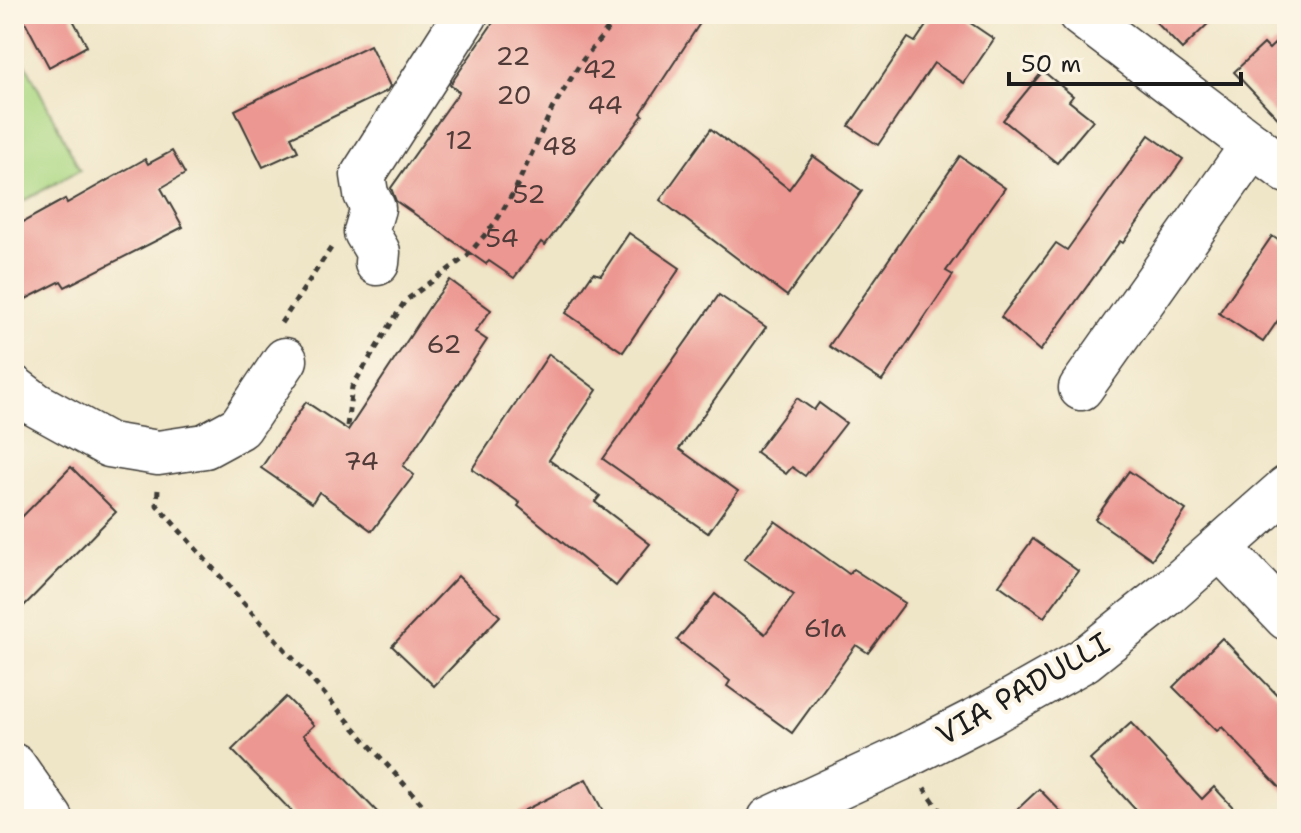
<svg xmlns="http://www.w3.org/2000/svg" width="1301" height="833" font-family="'Shantell Sans',sans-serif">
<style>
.green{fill:#acd884;stroke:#647a50;stroke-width:2}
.building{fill:#ec9791}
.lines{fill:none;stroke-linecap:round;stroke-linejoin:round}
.minor-casing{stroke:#3c3a36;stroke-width:47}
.path{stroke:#3c3a36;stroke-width:5;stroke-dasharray:6 6;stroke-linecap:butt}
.minor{stroke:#fff;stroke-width:44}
.labels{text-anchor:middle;stroke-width:8;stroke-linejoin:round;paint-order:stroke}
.number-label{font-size:26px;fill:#503b39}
.street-label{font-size:30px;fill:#1c1c1c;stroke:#fcf5e5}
</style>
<rect width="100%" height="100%" fill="#fcf5e5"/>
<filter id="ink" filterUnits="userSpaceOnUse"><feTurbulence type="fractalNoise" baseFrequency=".0125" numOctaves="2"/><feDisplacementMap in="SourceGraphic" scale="16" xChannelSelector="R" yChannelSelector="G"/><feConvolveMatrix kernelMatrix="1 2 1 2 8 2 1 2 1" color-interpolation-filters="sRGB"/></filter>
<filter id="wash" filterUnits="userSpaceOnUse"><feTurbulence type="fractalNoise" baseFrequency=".006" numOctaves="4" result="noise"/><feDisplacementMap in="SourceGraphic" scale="32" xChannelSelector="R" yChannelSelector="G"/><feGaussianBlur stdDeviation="1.8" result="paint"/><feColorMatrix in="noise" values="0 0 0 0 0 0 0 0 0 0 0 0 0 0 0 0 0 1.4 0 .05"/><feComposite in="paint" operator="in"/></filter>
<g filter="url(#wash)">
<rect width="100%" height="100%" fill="#efe5c7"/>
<path class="green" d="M14,41l66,129 -66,36z"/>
<g id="blocks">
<g class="building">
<path d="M21,14h49l17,32 -38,21z"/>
<path d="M499,14h207l-65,99 2,2 -98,130 -4,-3 -27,36 -25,-17 -3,3 -90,-63 -5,-13 68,-96 -9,-7z"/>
<path d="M934,14h23l37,25 -30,44 -30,-20 -56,82 -29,-19 59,-88 7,4z"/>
<path d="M1148,14h70l-36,35z"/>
<path d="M1287,32v96l-53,-56 30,-28 5,5z"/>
<path d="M370,45l20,41 -3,5 -96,46 7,14 -35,16 -28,-57z"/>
<path d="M1043,71l30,25 -4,5 24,19 -36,43 -54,-43z"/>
<path d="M711,129l78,60 24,-33 49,35 -75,105 -127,-96z"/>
<path d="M1149,135l34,24 -60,84 -3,-2 -80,110 -39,-34 55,-74 11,7z"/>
<path d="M172,151l13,23 -24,14 22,39 -118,60 -4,-6 -47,24v-78l51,-28 2,4 78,-44 3,5z"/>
<path d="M960,156l45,32 -59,83 7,4 -71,106 -53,-35z"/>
<path d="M629,233l51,35 -57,84 -57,-39 27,-40 8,2z"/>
<path d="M1272,236l15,10v61l-24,35 -44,-29z"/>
<path d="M450,280l41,30 -16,22 12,8 -84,126 11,9 -42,56 -53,-39 -7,11 -51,-35 45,-66 42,28 84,-127z"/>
<path d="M719,295l47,32 -87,122 59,42 -30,42 -105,-74z"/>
<path d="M549,354l48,36 -48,70 51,36 -5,6 55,42 -34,42 -98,-80 2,-3 -48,-34z"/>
<path d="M797,398l17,12 5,-7 27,20 -41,53 -13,-9 -6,7 -30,-22z"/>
<path d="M71,467l45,45 -102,104v-91z"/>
<path d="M1129,471l57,39 -34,49 -57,-40z"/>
<path d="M775,521l74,53 4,-5 52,34 -37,50 -12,-8 -64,88 -65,-47 3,-5 -53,-41 38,-46 50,40 29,-39 -50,-36z"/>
<path d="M1033,539l45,32 -34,46 -45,-32z"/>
<path d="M458,576l42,40 -66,70 -42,-40z"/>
<path d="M1222,638l65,67v90l-65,-68 -5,4 -44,-44z"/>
<path d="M286,697l28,28 -11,10 81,84h-85l-67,-69z"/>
<path d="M1131,723l71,76 12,-12 30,32h-100l-54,-59z"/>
<path d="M586,779l21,40h-100z"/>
<path d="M1039,789l29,30h-61z"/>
</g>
</g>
</g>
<g filter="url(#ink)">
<use href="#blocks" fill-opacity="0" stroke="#3c3a36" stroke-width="2"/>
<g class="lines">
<g class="minor-casing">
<g id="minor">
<path d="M1080,14l207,157"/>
<path d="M377,263l1,-11 -12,-20 7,-24 -7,-14 -3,-19 103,-161"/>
<path d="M14,388l21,16 74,41 49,8 47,-7 35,-19 45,-67"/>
<path d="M1081,388l172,-243"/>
<path d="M1220,548l67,70"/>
<path d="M14,766l37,53"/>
<path d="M770,819l132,-61 88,-45 94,-53 83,-66 120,-106"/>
</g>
</g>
<g class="path">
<path d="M281,323l52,-78"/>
<path d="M347,426l5,-39 53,-86 62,-45 28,-33 20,-33 37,-81 30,-48 38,-47"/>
<path d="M158,490l-1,15 278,314"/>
<path d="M924,788l22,31"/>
</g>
<use href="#minor" class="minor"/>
</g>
</g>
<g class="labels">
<g class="number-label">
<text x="513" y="65">22</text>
<text x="600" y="78">42</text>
<text x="514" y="104">20</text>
<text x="605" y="114">44</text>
<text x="459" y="149">12</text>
<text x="560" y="155">48</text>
<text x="529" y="203">52</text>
<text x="502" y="247">54</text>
<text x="444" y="353">62</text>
<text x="361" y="470">74</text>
<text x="825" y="637">61a</text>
</g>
<g class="street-label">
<text transform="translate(1023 689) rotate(-30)" y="10">VIA PADULLI</text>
</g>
</g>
<rect width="1301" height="833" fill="none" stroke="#fcf5e5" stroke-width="48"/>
<path d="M1009 72v12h232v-12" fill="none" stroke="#1c1c1c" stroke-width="4"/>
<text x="1021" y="72" font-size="24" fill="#1c1c1c" stroke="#fcf5e5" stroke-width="6" paint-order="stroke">50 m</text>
</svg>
